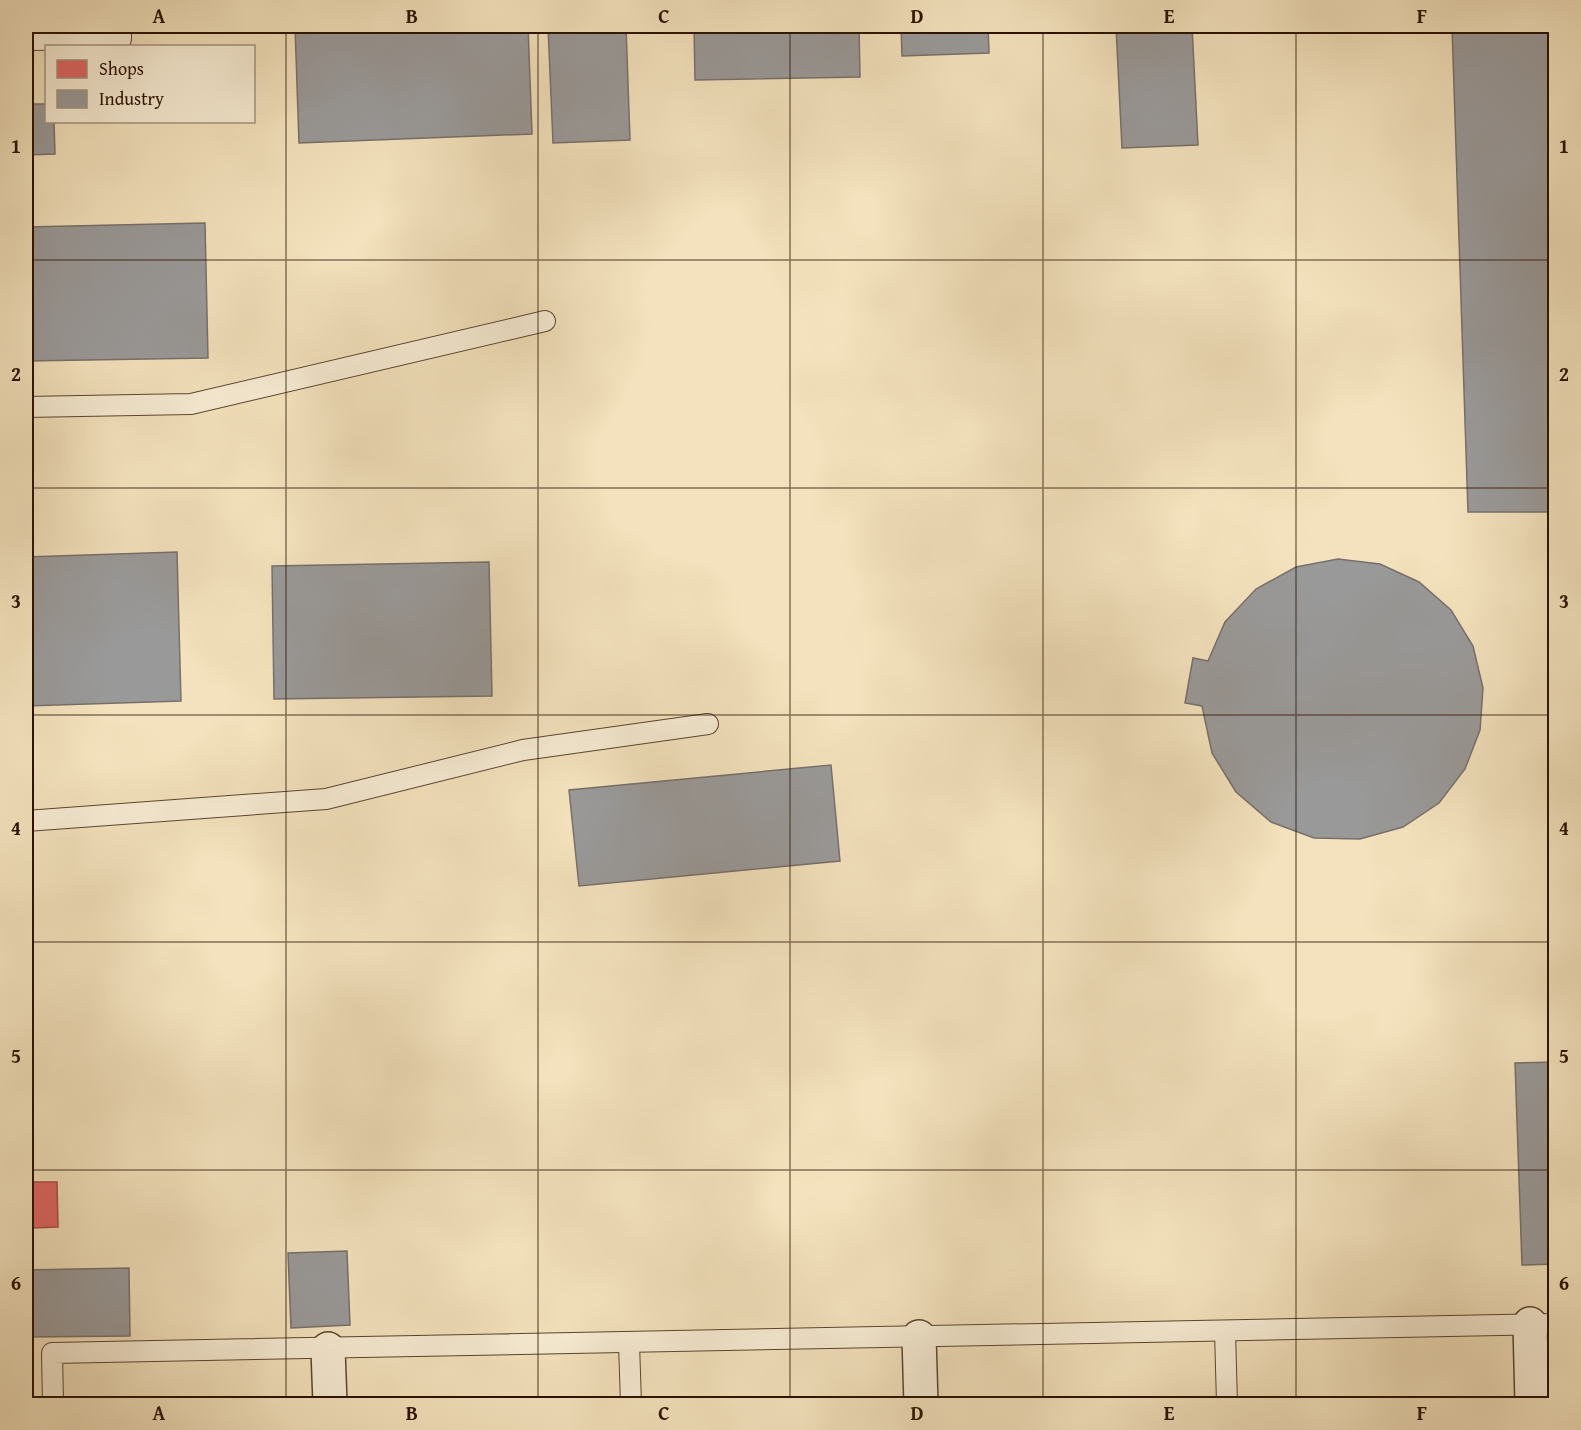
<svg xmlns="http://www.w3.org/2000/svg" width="1581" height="1430" font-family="'Gentium Book Plus',serif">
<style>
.shops{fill:#e06666;stroke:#a94c47;stroke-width:1.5}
.industry{fill:#999;stroke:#78706b;stroke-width:1.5}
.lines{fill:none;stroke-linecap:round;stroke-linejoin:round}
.service-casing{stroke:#5c452f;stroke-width:22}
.minor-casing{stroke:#5c452f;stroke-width:36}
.service{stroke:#f7ecd4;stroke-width:20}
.minor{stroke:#f7ecd4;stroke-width:33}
.grid{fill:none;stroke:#2a1100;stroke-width:1.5;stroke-opacity:0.55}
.neatline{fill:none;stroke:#2a1100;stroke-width:2}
.grid-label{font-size:20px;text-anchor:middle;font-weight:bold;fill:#2a1100}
</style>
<rect width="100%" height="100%" fill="#f3e2bd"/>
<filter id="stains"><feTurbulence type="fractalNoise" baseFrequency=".00333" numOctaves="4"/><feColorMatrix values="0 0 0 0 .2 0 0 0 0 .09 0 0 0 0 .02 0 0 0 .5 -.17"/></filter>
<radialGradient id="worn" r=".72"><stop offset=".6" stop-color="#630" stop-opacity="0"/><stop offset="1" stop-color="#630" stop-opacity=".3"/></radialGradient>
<path class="shops" d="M29,1182h28l1,45 -28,1z"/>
<g class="industry">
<path d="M295,26h233l4,108 -233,9z"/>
<path d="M548,26h78l4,114 -77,3z"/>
<path d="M694,26h165l1,51 -165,3z"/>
<path d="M901,26h87l1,27 -87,3z"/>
<path d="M1116,26h76l6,119 -76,3z"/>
<path d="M1452,26h104v486h-88z"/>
<path d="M26,104h20v18h8l1,32 -29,1z"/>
<path d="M205,223l3,135 -182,3v-134z"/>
<path d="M177,552l4,149 -155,5v-149z"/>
<path d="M1338,559l42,5 39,18 32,28 22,36 10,42 -3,42 -15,39 -26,34 -36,24 -43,12 -46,-1 -43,-16 -35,-30 -24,-39 -10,-47 -17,-3 8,-45 15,3 17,-39 31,-33 40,-22z"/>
<path d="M489,562l3,134 -218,3 -2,-133z"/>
<path d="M831,765l9,96 -261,25 -10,-96z"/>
<path d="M1556,1062v202l-34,1 -7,-202z"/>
<path d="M347,1251l3,74 -59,3 -3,-75z"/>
<path d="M129,1268l1,68 -104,1v-67z"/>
</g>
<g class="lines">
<g class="service-casing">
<g id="service">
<path d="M26,40l95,-1v-13"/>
<path d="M26,407l165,-3 354,-83"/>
<path d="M26,821l300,-22 197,-49 185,-26"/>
<path d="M1225,1331l2,73"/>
<path d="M629,1343l2,61"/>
<path d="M53,1404l-1,-51 1504,-29"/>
</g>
</g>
<g class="minor-casing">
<g id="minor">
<path d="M1530,1324l2,80"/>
<path d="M919,1337l2,67"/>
<path d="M328,1349l2,55"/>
</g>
</g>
<use href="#service" class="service"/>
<use href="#minor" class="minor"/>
</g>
<path class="grid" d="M286,26v1378M538,26v1378M790,26v1378M1043,26v1378M1296,26v1378M26,260h1530M26,488h1530M26,715h1530M26,942h1530M26,1170h1530"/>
<rect width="1581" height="1430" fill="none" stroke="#f3e2bd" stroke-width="66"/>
<rect x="45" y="45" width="210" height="78" fill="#f7ecd4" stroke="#a5947f" stroke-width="1.5"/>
<rect x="57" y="60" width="30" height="18" fill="#e06666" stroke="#a5947f" stroke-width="1.5"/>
<text x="99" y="75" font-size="18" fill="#2a1100">Shops</text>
<rect x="57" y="90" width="30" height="18" fill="#999999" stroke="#a5947f" stroke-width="1.5"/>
<text x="99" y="105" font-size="18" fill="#2a1100">Industry</text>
<rect x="33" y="33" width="1515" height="1364" class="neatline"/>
<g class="grid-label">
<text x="159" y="23">A</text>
<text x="412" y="23">B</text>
<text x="664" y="23">C</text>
<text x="917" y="23">D</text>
<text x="1169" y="23">E</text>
<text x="1422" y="23">F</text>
<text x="16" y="153">1</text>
<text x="1564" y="153">1</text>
<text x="16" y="381">2</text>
<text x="1564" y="381">2</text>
<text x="16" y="608">3</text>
<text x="1564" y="608">3</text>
<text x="16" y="835">4</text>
<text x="1564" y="835">4</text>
<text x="16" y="1063">5</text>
<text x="1564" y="1063">5</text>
<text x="16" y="1290">6</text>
<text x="1564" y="1290">6</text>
<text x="159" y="1420">A</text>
<text x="412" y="1420">B</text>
<text x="664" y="1420">C</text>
<text x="917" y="1420">D</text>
<text x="1169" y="1420">E</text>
<text x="1422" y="1420">F</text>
</g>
<rect width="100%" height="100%" filter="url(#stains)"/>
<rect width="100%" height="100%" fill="url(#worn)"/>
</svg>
